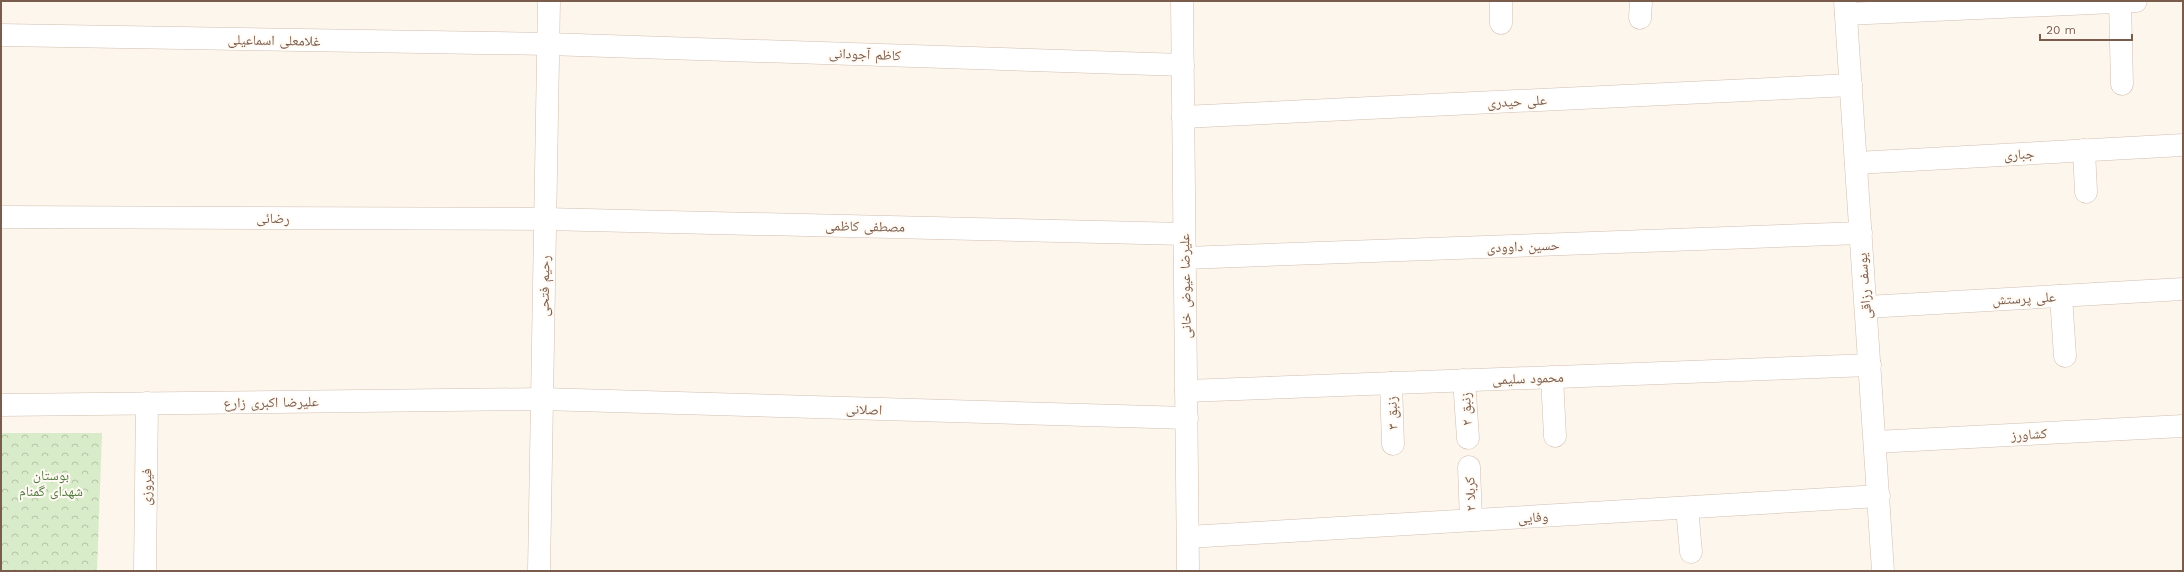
<svg xmlns="http://www.w3.org/2000/svg" width="2184" height="572" font-family="'Work Sans','Noto Naskh Arabic',sans-serif">
<style>
.forest{fill:url(#forest-crowns)}
.lines{fill:none;stroke-linecap:round;stroke-linejoin:round}
.minor-casing{stroke:#d1beb0;stroke-width:23}
.minor{stroke:#fff;stroke-width:22}
.labels{text-anchor:middle;stroke-width:4;stroke-linejoin:round;paint-order:stroke}
.street-label{font-size:14px;fill:#7a5c4d;stroke:#fffaf3}
.park-label{font-size:14px;fill:#537a41;stroke:#fffaf3}
</style>
<defs>
<pattern id="forest-crowns" width="20" height="18" patternUnits="userSpaceOnUse"><rect width="20" height="18" fill="#d8ecc9"/><path d="M2 6a3 3 0 1 1 6 0M12 15a3 3 0 1 1 6 0" fill="none" stroke="#b4c2a5"/></pattern>
</defs>
<rect width="100%" height="100%" fill="#fdf6ec"/>
<path class="forest" d="M1,433h101l-5,138h-96z"/>
<g class="lines">
<g class="minor-casing">
<g id="minor">
<path d="M1182,1l6,570"/>
<path d="M1501,1v22"/>
<path d="M1845,1l38,570"/>
<path d="M2120,2l2,82"/>
<path d="M1846,14l290,-13"/>
<path d="M1640,18l1,-17"/>
<path d="M1,35l547,9 635,21"/>
<path d="M1183,117l668,-32"/>
<path d="M2084,150l2,42"/>
<path d="M1856,163l327,-18"/>
<path d="M1,217l544,2 639,15"/>
<path d="M1185,258l676,-25"/>
<path d="M2061,296l4,60"/>
<path d="M1866,307l317,-18"/>
<path d="M1552,377l3,59"/>
<path d="M1464,380l4,58"/>
<path d="M1391,383l2,61"/>
<path d="M1186,391l684,-26"/>
<path d="M1,405l541,-6 645,19"/>
<path d="M1875,442l308,-16"/>
<path d="M1469,467l2,53"/>
<path d="M1687,508l4,44"/>
<path d="M1188,537l691,-41"/>
<path d="M145,571l2,-168"/>
<path d="M539,571l10,-570"/>
</g>
</g>
<use href="#minor" class="minor"/>
</g>
<g class="labels">
<g class="street-label">
<text transform="translate(274 40) rotate(1)" y="5">غلامعلی اسماعیلی</text>
<text transform="translate(865 54) rotate(2)" y="5">کاظم آجودانی</text>
<text transform="translate(1517 101) rotate(-3)" y="5">علی حیدری</text>
<text transform="translate(2019 154) rotate(-3)" y="5">جباری</text>
<text x="273" y="223">رضائی</text>
<text transform="translate(865 226) rotate(1)" y="5">مصطفی کاظمی</text>
<text transform="translate(1523 246) rotate(-2)" y="5">حسین داوودی</text>
<text transform="translate(544 286) rotate(-89)" y="5">رحیم فتحی</text>
<text transform="translate(1185 286) rotate(-91)" y="5">علیرضا عیوض خانی</text>
<text transform="translate(1864 286) rotate(-94)" y="5">یوسف رزاقی</text>
<text transform="translate(2024 298) rotate(-3)" y="5">علی پرستش</text>
<text transform="translate(1528 378) rotate(-2)" y="5">محمود سلیمی</text>
<text transform="translate(271 402) rotate(-1)" y="5">علیرضا اکبری زارع</text>
<text transform="translate(864 409) rotate(2)" y="5">اصلانی</text>
<text transform="translate(1466 409) rotate(-93)" y="5">زنبق ۲</text>
<text transform="translate(1392 413) rotate(-92)" y="5">زنبق ۳</text>
<text transform="translate(2029 434) rotate(-3)" y="5">کشاورز</text>
<text transform="translate(146 487) rotate(-89)" y="5">فیروزی</text>
<text transform="translate(1470 494) rotate(-92)" y="5">کربلا ۲</text>
<text transform="translate(1533 517) rotate(-3)" y="5">وفایی</text>
</g>
<g class="park-label">
<text x="51" y="480">بوستان<tspan x="51" dy="16">شهدای گمنام</tspan></text>
</g>
</g>
<rect width="2184" height="572" fill="none" stroke="#7a5c4d" stroke-width="4"/>
<path d="M2040 34v6h92v-6" fill="none" stroke="#7a5c4d" stroke-width="2"/>
<text x="2046" y="34" font-size="12" fill="#7a5c4d" stroke="#fffaf3" stroke-width="3" paint-order="stroke">20 m</text>
</svg>
